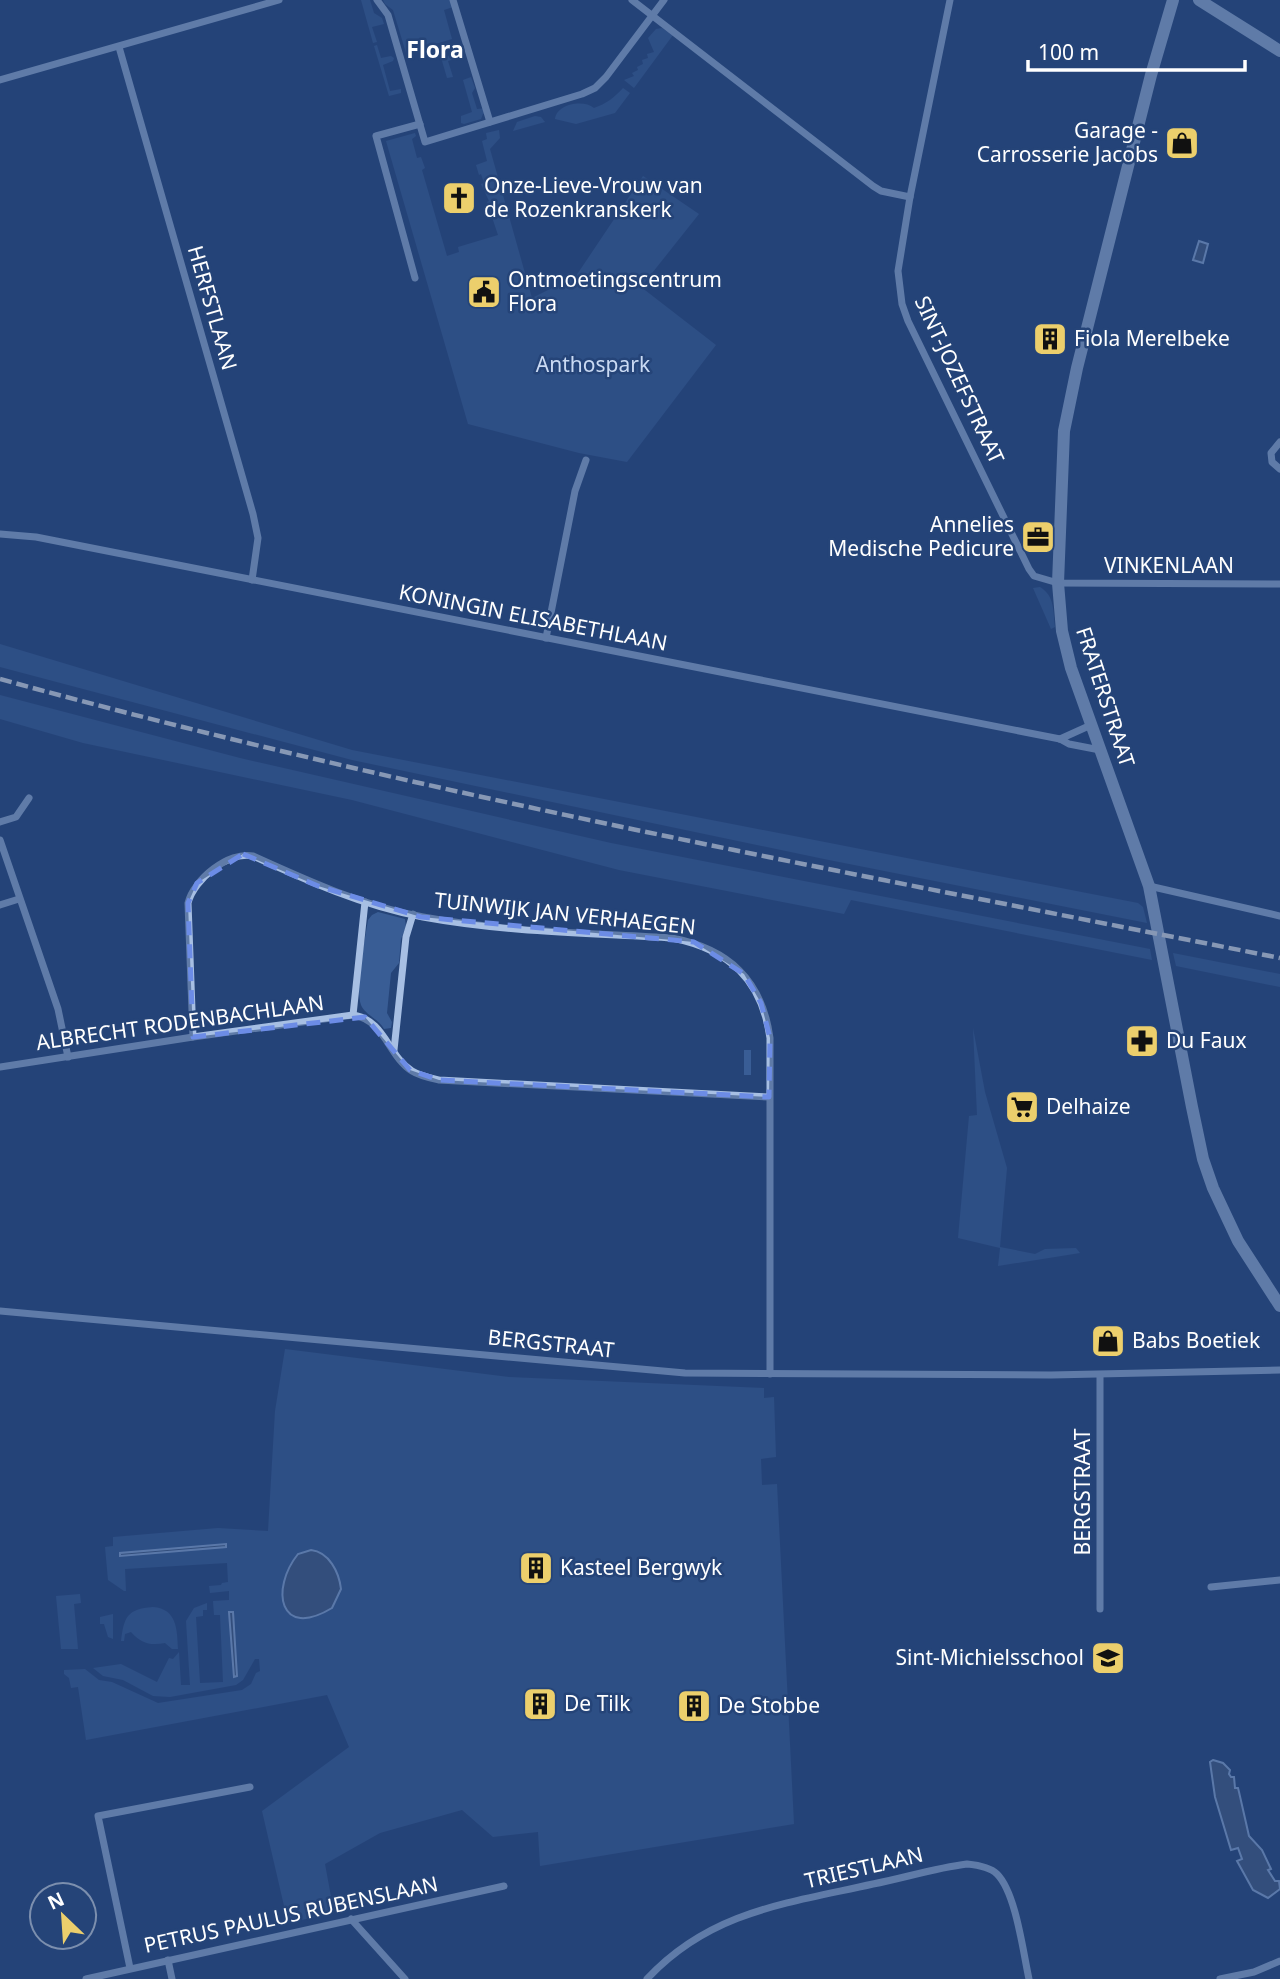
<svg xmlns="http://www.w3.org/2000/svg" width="1280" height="1979" font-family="'Noto Sans',sans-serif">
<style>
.green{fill:#395d95}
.water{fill:#455c82;stroke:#9cb9e4;stroke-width:2}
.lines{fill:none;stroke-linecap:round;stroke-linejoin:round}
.minor{stroke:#a7bfe3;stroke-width:7}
.tertiary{stroke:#a7bfe3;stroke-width:12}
.rail{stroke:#fff;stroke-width:4.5;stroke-dasharray:12 5;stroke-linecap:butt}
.marked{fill:none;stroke:#6c8ce6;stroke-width:5;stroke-dasharray:14 9;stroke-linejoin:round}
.labels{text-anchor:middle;stroke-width:5;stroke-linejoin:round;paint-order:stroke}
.poi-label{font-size:21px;fill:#fff;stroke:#254478;text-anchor:start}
.street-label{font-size:21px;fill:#fff;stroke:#254478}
.park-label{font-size:21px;fill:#cadaf3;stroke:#254478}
.neighbourhood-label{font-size:23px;font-weight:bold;fill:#fff;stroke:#254478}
</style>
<rect width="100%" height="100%" fill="#254478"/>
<g class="green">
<path d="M361,0h9l4,13 8,5 2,6 -12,3 5,15 -4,1z"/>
<path d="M383,0h68l2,7 -9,3 8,29 -46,14 -13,-43 -8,-6z"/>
<path d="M662,28l11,7 -39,53 -10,-8 10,-4 -2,-3 6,-3 -1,-3 6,-3 -1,-4 6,-2 -1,-4 7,-2 -6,-14 8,-9z"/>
<path d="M377,45l4,13 10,-2 3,2 -1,3 -10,4 7,26 11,-2v4l-12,3 -15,-50z"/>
<path d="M446,52l1,4 9,-2 1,4 -9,3 5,16 -6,1 -7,-24z"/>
<path d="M471,77l4,11 -3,5 5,16 11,-1v4l-5,2 -2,5 -17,5 -3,-1v-7l11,-4 -9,-32z"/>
<path d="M623,88l7,5 -15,20 -39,11 -21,-5c2,-15 28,-20 39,-11 12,-4 21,-11 29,-20z"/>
<path d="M535,116l6,1 4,5 -32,9 4,-9z"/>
<path d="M499,130l1,8 -10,11 42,149 44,-22 67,-100 56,38 -58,73 75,58 -89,117 -48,-9 -111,-29 -82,-283 29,-8 1,3 -4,3 5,19 4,-1 4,11 -3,2 25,86 12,-4 -1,-5 40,-12 -11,-33 2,-1 -8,-17 3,-1 -3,-9 -2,1 -3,-10 11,-4 -5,-20 5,-2 -1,-6z"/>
<path d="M1040,587c15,9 13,24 15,40l-4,2 -18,-41z"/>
<path d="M0,644l352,106 786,153 5,4 4,16 -323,-64 -472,-99 -352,-93z"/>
<path d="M0,695l240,63 371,85 539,106 2,11 -301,-60 -7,14 -225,-44 -267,-70 -269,-57 -83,-24z"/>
<path d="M378,912l27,7 1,8 -5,12 -2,24 -8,10 -4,40 5,9 -1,6 -7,1c-5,-10 -19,-14 -23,-24 -6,-16 4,-66 7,-85l4,-5z"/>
<path d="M1173,953l107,21v13l-104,-21z"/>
<path d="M973,1028l12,64 22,76 -7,79 35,7 10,-5 31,-1 4,5 -82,13 2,-18 -42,-10 11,-122 8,-1z"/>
<rect x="744" y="1050" width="7" height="25"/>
<path d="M285,1349l224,28 255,11v10l10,-1 2,60 -15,2 1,26 15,-1 17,340 -254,42 -2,-34 -45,5 -31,-27 -82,23 -55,31 9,49 -46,10 -26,-112 87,-64 -22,-52 -241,45 -8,-53 -7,1 -2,-10 -5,-4v-4l21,-1 14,11 13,2 46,21 84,-13 9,-6 5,-11 4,-2 -1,-12h-4l-12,21 -7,5 -66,12 -17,-1 -30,-16 -20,-4 -10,-8 28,-4 36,18 12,-24 4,1 6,-7 2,33h9l-4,-64 8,-13 13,-5v7h-4v6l-7,1 4,66 23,-1 -3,-67h-6l-1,-14 16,-1v-9l-19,2 -1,-7 12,-1 1,-2 6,-1 -1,-19 -102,6 1,22h-2l-16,-11 -3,-33 8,-1v-9l105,-9 50,3 7,-120z"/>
<path d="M80,1594l1,9 -7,1 4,45h-17l-5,-53z"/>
<path d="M153,1607c24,2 24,22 25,42h-6l-7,-6c-15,3 -24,0 -34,-11l-6,2 -1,7h-3c3,-24 6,-32 32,-34z"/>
<path d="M113,1614v25l-5,-2 -4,-13h-4v-7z"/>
</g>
<g class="water">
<path d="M1199,241l9,3 -5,19 -10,-3z"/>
<path d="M226,1544v3l-106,9v-3z"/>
<path d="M311,1550c18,2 28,22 30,39l-9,19c-53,32 -62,-19 -34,-54z"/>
<path d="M229,1612h4l4,64 -3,1z"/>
<path d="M1213,1760l10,3 7,7 -1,4 2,3h3l1,11h3l1,4 10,44 13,14 9,19 -3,1 7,11h4l1,8 -12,9 -15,-8 -16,-29 5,-2 -4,-11 -7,2 -16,-53 -5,-35z"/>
</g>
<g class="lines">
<g class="minor">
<path d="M377,0l11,15 37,127 157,-48 13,-6 11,-11 58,-77"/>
<path d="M453,0l37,122"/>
<path d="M632,0l241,186 8,5 29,6"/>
<path d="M950,0l-40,197 -12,74 4,33 6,17 121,248 5,7 24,7 222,1"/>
<path d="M119,47l134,467 5,24 -6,42"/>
<path d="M0,80l279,-80"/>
<path d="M415,278l-39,-142 44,-12"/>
<path d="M1280,442l-9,11 1,9 8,7"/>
<path d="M0,534l36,3 1024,202 9,5 31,6"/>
<path d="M546,638l29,-147 11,-31"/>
<path d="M1060,739l31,-14"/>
<path d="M0,822l16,-5 13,-19"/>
<path d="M0,840l58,169 10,48"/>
<path d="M1149,886l131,30"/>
<path d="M0,905l19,-6"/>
<path d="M353,1015l12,-113"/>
<path d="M193,1037l-5,-134c6,-24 41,-52 65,-47 55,25 110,50 170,61 82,15 166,16 249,21 57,11 90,42 98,100v336"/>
<path d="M394,1050l12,-113 7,-23"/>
<path d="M0,1067l193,-30 160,-22c32,5 35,41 59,56 8,5 18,7 27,9l330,17"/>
<path d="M0,1311l685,62 366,2 229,-5"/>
<path d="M1211,1587l69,-7"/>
<path d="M1100,1609v-234"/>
<path d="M351,1919l54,60"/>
<path d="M168,1960l4,19"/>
<path d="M130,1968l-32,-152 152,-29"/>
<path d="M86,1979l418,-93"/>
<path d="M647,1979c63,-68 141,-76 226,-95 31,-6 62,-16 94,-20 10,1 23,3 30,10 19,19 26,78 32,105"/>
<path d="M1220,1979l34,-7 26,-11"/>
</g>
<g class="tertiary">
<path d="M1173,0l-22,75 -74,293 -13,63 -6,152 4,48 9,37 78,218 43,221 11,52 10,29 25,53 42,65"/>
<path d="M1199,0l81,51"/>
</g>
<path class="rail" d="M0,679c421,116 852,194 1280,279"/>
</g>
<path d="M0 0H1280V1979H0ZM243,854l75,32 103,31 273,25 50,32 17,29 9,35 -1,59 -330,-17 -29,-10 -45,-53 -172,20 -5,-134 9,-20z" fill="#254478" fill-opacity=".55" fill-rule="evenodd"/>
<path class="marked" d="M243,854l75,32 103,31 273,25 50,32 17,29 9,35 -1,59 -330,-17 -29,-10 -45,-53 -172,20 -5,-134 9,-20z"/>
<defs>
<g id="shop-square" transform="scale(1.75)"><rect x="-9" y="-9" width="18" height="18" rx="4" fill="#eccf6c" stroke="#254478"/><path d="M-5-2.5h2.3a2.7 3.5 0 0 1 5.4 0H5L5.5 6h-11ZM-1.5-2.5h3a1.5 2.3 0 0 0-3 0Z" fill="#111"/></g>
<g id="church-square" transform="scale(1.75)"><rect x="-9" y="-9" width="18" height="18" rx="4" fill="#eccf6c" stroke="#254478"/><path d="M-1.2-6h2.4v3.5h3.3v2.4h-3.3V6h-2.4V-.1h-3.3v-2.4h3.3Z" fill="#111"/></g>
<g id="civic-square" transform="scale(1.75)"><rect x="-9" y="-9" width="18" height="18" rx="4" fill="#eccf6c" stroke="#254478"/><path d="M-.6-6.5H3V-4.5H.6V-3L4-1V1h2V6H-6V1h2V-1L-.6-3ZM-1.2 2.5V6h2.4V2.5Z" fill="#111"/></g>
<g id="building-square" transform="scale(1.75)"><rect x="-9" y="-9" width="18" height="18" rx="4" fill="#eccf6c" stroke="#254478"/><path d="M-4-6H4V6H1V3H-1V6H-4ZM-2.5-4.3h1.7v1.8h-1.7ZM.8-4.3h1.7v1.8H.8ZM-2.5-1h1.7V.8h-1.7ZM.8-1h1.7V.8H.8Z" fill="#111"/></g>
<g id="office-square" transform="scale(1.75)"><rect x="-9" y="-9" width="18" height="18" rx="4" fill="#eccf6c" stroke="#254478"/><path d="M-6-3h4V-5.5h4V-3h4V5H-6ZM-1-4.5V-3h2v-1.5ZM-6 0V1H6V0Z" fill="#111"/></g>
<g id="pharmacy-square" transform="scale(1.75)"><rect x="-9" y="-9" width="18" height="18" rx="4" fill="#eccf6c" stroke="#254478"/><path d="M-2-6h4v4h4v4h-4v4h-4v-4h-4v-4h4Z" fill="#111"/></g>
<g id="supermarket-square" transform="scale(1.75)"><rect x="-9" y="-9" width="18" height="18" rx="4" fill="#eccf6c" stroke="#254478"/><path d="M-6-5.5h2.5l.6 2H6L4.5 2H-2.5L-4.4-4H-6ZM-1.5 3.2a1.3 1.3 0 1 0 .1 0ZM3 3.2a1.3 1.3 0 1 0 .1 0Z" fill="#111"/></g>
<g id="school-square" transform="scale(1.75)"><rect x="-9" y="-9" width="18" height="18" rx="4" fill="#eccf6c" stroke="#254478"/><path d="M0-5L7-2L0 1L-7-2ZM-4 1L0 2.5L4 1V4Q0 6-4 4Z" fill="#111"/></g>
</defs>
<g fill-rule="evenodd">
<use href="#shop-square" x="1182" y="143"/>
<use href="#church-square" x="459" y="198"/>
<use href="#civic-square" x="484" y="292"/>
<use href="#building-square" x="1050" y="339"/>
<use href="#office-square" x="1038" y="537"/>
<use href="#pharmacy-square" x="1142" y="1041"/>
<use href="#supermarket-square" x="1022" y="1107"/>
<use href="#shop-square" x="1108" y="1341"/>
<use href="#building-square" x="536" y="1568"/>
<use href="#school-square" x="1108" y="1658"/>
<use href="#building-square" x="540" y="1704"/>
<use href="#building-square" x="694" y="1706"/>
</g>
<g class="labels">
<g class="poi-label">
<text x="1158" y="138" text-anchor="end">Garage -<tspan x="1158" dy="24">Carrosserie Jacobs</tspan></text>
<text x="484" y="193">Onze-Lieve-Vrouw van<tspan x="484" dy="24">de Rozenkranskerk</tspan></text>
<text x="508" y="287">Ontmoetingscentrum<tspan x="508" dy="24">Flora</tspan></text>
<text x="1074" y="346">Fiola Merelbeke</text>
<text x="1014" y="532" text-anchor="end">Annelies<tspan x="1014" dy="24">Medische Pedicure</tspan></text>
<text x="1166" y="1048">Du Faux</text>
<text x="1046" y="1114">Delhaize</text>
<text x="1132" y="1348">Babs Boetiek</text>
<text x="560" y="1575">Kasteel Bergwyk</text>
<text x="1084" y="1665" text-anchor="end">Sint-Michielsschool</text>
<text x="564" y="1711">De Tilk</text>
<text x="718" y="1713">De Stobbe</text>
</g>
<g class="street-label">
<text transform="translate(212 308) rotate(74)" y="7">HERFSTLAAN</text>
<text transform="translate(959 380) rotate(65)" y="7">SINT-JOZEFSTRAAT</text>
<text x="1169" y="573">VINKENLAAN</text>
<text transform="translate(533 618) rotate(11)" y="7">KONINGIN ELISABETHLAAN</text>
<text transform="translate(1105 697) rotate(72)" y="7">FRATERSTRAAT</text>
<text transform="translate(565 914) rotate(6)" y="7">TUINWIJK JAN VERHAEGEN</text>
<text transform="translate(180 1023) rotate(-8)" y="7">ALBRECHT RODENBACHLAAN</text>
<text transform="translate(551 1344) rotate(6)" y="7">BERGSTRAAT</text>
<text transform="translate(1083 1492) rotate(-90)" y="7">BERGSTRAAT</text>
<text transform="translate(864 1868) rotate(-13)" y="7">TRIESTLAAN</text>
<text transform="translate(291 1915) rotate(-12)" y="7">PETRUS PAULUS RUBENSLAAN</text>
</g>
<g class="park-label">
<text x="593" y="372">Anthospark</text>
</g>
<g class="neighbourhood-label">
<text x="435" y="58">Flora</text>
</g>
</g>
<g transform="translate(63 1916) rotate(335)"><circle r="33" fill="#254478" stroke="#7c8fae" stroke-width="2"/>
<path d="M0-5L12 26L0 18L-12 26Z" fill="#eccf6c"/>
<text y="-10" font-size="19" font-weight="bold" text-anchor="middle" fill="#ffffff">N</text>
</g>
<path d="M1028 60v10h217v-10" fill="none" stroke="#ffffff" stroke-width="3.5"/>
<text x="1038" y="60" font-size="21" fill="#ffffff" stroke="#254478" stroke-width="5" paint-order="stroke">100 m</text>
</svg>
